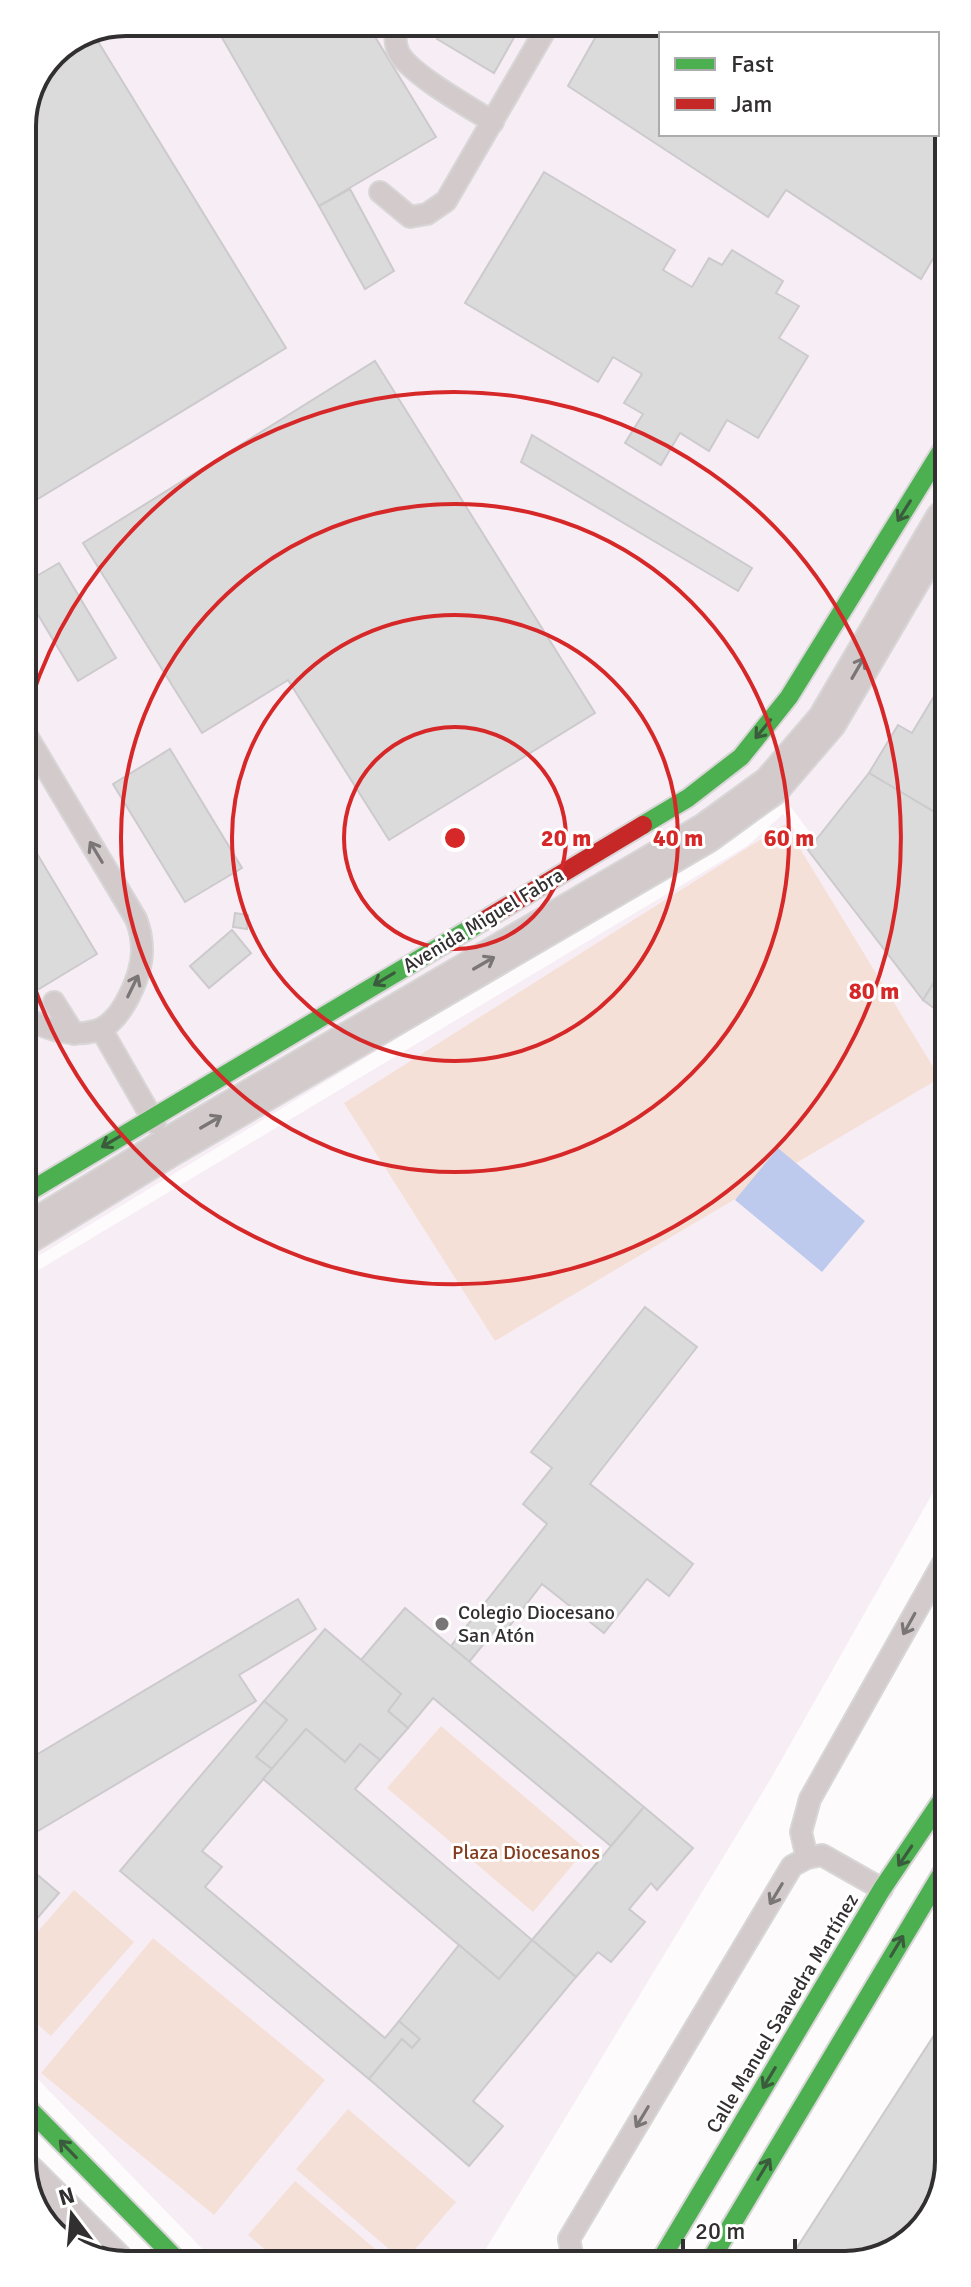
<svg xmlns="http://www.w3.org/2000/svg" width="971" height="2287" font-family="Signika,sans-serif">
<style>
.built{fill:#f7eef5}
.green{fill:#f5e0d8}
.water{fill:#bdc9ed}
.building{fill:#dcdbdc;stroke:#cccacc;stroke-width:2}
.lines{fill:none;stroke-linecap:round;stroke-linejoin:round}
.lane-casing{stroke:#d8d6d7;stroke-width:24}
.street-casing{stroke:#d8d6d7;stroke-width:42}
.fast-casing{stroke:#d8d6d7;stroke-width:22}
.jam-casing{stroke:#d8d6d7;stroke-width:22}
.lane{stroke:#d2cacb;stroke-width:20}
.street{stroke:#d2cacb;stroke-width:38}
.fast{stroke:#4caf50;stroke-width:18}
.jam{stroke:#c62828;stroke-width:18}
.oneway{stroke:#3b5c3c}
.oneway2{stroke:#7a7576}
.ring{fill:none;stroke:#d62828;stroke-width:4}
.poi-dot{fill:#797678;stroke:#fff;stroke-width:3}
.labels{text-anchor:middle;stroke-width:6;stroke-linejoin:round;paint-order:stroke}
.street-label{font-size:20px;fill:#322f31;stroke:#fff}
.poi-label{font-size:20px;fill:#322f31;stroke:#fff;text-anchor:start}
.park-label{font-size:20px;fill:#823c1d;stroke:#fff}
.rim{fill:none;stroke:#322f31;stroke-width:4}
.centre{fill:#d62828;stroke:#fff;stroke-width:4}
.ring-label{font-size:24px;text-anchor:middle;font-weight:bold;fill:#d62828;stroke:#fff;stroke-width:6;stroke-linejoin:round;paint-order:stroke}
</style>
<rect width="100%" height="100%" fill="#fdfbfc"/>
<g class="built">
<path d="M126,22h726l31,12h-222v100h276v-50l7,9 2,907 -19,-12 -140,-186 -762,462 -3,-1144 31,-68z"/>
<path d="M783,814l25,36 115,150 23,17 1,451 -177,312 -292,482 -261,2 -190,-196 -2,-790 722,-432z"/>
</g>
<g class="green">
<path d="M785,824l155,254 -445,263 -151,-238z"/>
<path d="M441,1726l145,123 -53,63 -146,-124z"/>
<path d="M74,1890l60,52 -83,94 -24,-21v-71z"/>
<path d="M153,1938l172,142 -111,135 -173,-142z"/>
<path d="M348,2109l108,93 -52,60 -108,-93z"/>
<path d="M295,2181l97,82 -110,1 -34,-29z"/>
</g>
<path class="water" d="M778,1148l87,73 -43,51 -87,-72z"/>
<g class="building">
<path d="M213,22h153l70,115 -117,69z"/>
<path d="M447,22h61l-3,6 11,6 -22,39 -57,-34z"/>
<path d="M604,22h248l31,12h-222v100h276v-50l7,9v147l-23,39 -135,-89 -18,27 -200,-131z"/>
<path d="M94,35l192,313 -263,160 -1,-388 31,-68z"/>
<path d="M544,172l131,78 -12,20 29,17 17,-29 13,7 10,-15 51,31 -7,12 23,13 -20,32 29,18 -50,82 -31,-18 -18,31 -29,-18 -19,32 -36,-22 18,-29 -19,-11 18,-29 -29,-17 -15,25 -133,-79z"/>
<path d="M350,189l44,82 -29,18 -46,-83z"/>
<path d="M375,361l220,352 -206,127 -101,-160 -86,53 -119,-190z"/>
<path d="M532,435l220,133 -14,23 -217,-129z"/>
<path d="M59,563l57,95 -38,23 -55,-91v-6z"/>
<path d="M945,678l1,141 -77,-46 29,-48 14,8z"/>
<path d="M170,749l72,119 -57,34 -72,-118z"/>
<path d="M869,773l77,46v144l-23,37 -115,-150z"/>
<path d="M24,832l73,122 -73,44z"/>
<path d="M235,913l13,2 -1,14 -14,-2z"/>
<path d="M232,930l19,23 -42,35 -19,-22z"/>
<path d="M946,963v54l-23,-17z"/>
<path d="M645,1307l52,40 -107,137 103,80 -24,32 -22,-17 -43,54 -62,-49 -40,52 -7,-6 -26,32 -18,-16 96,-122 -24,-20 29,-36 -21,-16z"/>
<path d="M298,1599l18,30 -77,46 17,26 -230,137v-77z"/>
<path d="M405,1608l239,199 -33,39 -178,-148 -25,30 -20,-17 13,-17 -40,-34z"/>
<path d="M325,1629l76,65 -13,17 20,17 -28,32 -20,-16 -15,18 -39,-33 -34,40 -16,-12 31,-37 -23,-19z"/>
<path d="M264,1701l23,19 -31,37 16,12 -70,82 20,16 -17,20 180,151 14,-17 21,18 -8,9 -10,-9 -33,40 -249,-208z"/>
<path d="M306,1729l39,33 15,-18 20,16 -25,29 177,151 -33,39 -236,-200z"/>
<path d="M644,1807l49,41 -36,42 -6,-7 -22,26 16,13 -34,40 -13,-10 -22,25 -44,-37z"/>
<path d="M27,1866l32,27 -32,37z"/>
<path d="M532,1940l44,37 -103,124 30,25 -34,40 -100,-87 33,-40 10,9 8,-9 -21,-18 60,-76 40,34z"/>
<path d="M949,2012v150l-21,62 -50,36h-89z"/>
</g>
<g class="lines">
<g class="lane-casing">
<g id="lane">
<path d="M398,22c-3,10 -4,21 1,31 11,21 72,55 94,69"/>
<path d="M380,192l30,25 17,-3 19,-13 104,-179"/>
<path d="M24,731l112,188c4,10 6,20 6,31 0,24 -19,71 -44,80 -25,8 -51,0 -73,-13"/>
<path d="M54,1002l20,32"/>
<path d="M101,1029l54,94"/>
<path d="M807,1858l-6,-26 9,-33 137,-243"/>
<path d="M577,2262l-5,-8 -3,-15 223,-373 15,-8 15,-3 60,34"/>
</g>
</g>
<g class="street-casing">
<g id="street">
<path d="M25,1235l144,-88 537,-314 66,-48 55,-64 118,-201"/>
<path d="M27,2175l89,89"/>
</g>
</g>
<g class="fast-casing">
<g id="fast">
<path d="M643,825l45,-27 53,-41 48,-60 156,-252"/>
<path d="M25,1194l458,-273"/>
<path d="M27,2107l154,157"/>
<path d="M660,2261l222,-372 66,-98"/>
<path d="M710,2261l238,-398"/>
</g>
</g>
<g class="jam-casing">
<path id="jam" d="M483,921l160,-96"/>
</g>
<use href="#lane" class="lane"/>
<use href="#street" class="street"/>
<use href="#fast" class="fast"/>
<use href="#jam" class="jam"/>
</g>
<defs><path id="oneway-shaft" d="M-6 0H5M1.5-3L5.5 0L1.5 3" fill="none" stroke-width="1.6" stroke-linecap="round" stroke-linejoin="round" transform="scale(2)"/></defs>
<g class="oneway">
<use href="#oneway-shaft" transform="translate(904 511) rotate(122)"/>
<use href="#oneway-shaft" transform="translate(763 729) rotate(129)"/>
<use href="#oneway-shaft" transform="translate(384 979) rotate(149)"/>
<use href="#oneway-shaft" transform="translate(112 1141) rotate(149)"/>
<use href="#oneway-shaft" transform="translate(905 1856) rotate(124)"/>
<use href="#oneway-shaft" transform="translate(897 1946) rotate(-59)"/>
<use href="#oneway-shaft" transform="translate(769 2078) rotate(121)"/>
<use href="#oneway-shaft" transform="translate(68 2149) rotate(-134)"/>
<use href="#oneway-shaft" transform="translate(764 2169) rotate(-59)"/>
</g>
<g class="oneway2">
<use href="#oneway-shaft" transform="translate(858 668) rotate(-60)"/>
<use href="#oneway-shaft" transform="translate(96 852) rotate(-121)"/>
<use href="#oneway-shaft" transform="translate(484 963) rotate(-30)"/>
<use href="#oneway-shaft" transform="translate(133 986) rotate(-64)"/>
<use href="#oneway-shaft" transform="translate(211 1122) rotate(-30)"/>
<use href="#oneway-shaft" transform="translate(909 1624) rotate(119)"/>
<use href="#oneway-shaft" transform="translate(776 1894) rotate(121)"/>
<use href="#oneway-shaft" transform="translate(642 2117) rotate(121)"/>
</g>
<g class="ring">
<circle cx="455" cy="838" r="111"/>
<circle cx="455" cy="838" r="223"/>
<circle cx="455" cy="838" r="334"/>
<path d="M24 723A446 446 0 1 1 25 957"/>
</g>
<circle class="poi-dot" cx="442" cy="1624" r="8"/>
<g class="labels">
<g class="street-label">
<text transform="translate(483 920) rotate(-31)" y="7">Avenida Miguel Fabra</text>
<text transform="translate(782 2013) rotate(-59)" y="7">Calle Manuel Saavedra Martínez</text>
</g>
<g class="poi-label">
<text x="458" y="1619">Colegio Diocesano<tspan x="458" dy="23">San Atón</tspan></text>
</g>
<g class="park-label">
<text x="526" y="1859">Plaza Diocesanos</text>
</g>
</g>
<path d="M0 0H971V2287H0ZM126 36H845A90 90 0 0 1 935 126V2161A90 90 0 0 1 845 2251H126A90 90 0 0 1 36 2161V126A90 90 0 0 1 126 36Z" fill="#fff" fill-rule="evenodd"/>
<path class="rim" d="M126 36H845A90 90 0 0 1 935 126V2161A90 90 0 0 1 845 2251H126A90 90 0 0 1 36 2161V126A90 90 0 0 1 126 36Z"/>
<circle cx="455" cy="838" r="12" class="centre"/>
<g class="ring-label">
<text x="566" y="846">20 m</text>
<text x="678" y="846">40 m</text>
<text x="789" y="846">60 m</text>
<text x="874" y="999">80 m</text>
</g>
<rect x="659" y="32" width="280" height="104" fill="#ffffff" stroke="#adacad" stroke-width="2"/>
<rect x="675" y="58" width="40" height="12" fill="#4caf50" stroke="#adacad" stroke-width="2"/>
<text x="731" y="72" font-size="24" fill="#322f31">Fast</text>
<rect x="675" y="98" width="40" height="12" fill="#c62828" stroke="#adacad" stroke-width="2"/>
<text x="731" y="112" font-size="24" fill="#322f31">Jam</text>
<g transform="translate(72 2215) rotate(344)" stroke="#ffffff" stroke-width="6" paint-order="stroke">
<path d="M0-6L14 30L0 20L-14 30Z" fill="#322f31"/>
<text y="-12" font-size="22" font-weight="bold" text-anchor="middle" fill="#322f31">N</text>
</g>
<path d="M683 2239v12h112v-12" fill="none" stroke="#322f31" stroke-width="4"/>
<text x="695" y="2239" font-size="24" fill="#322f31" stroke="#ffffff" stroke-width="6" paint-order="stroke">20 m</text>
</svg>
